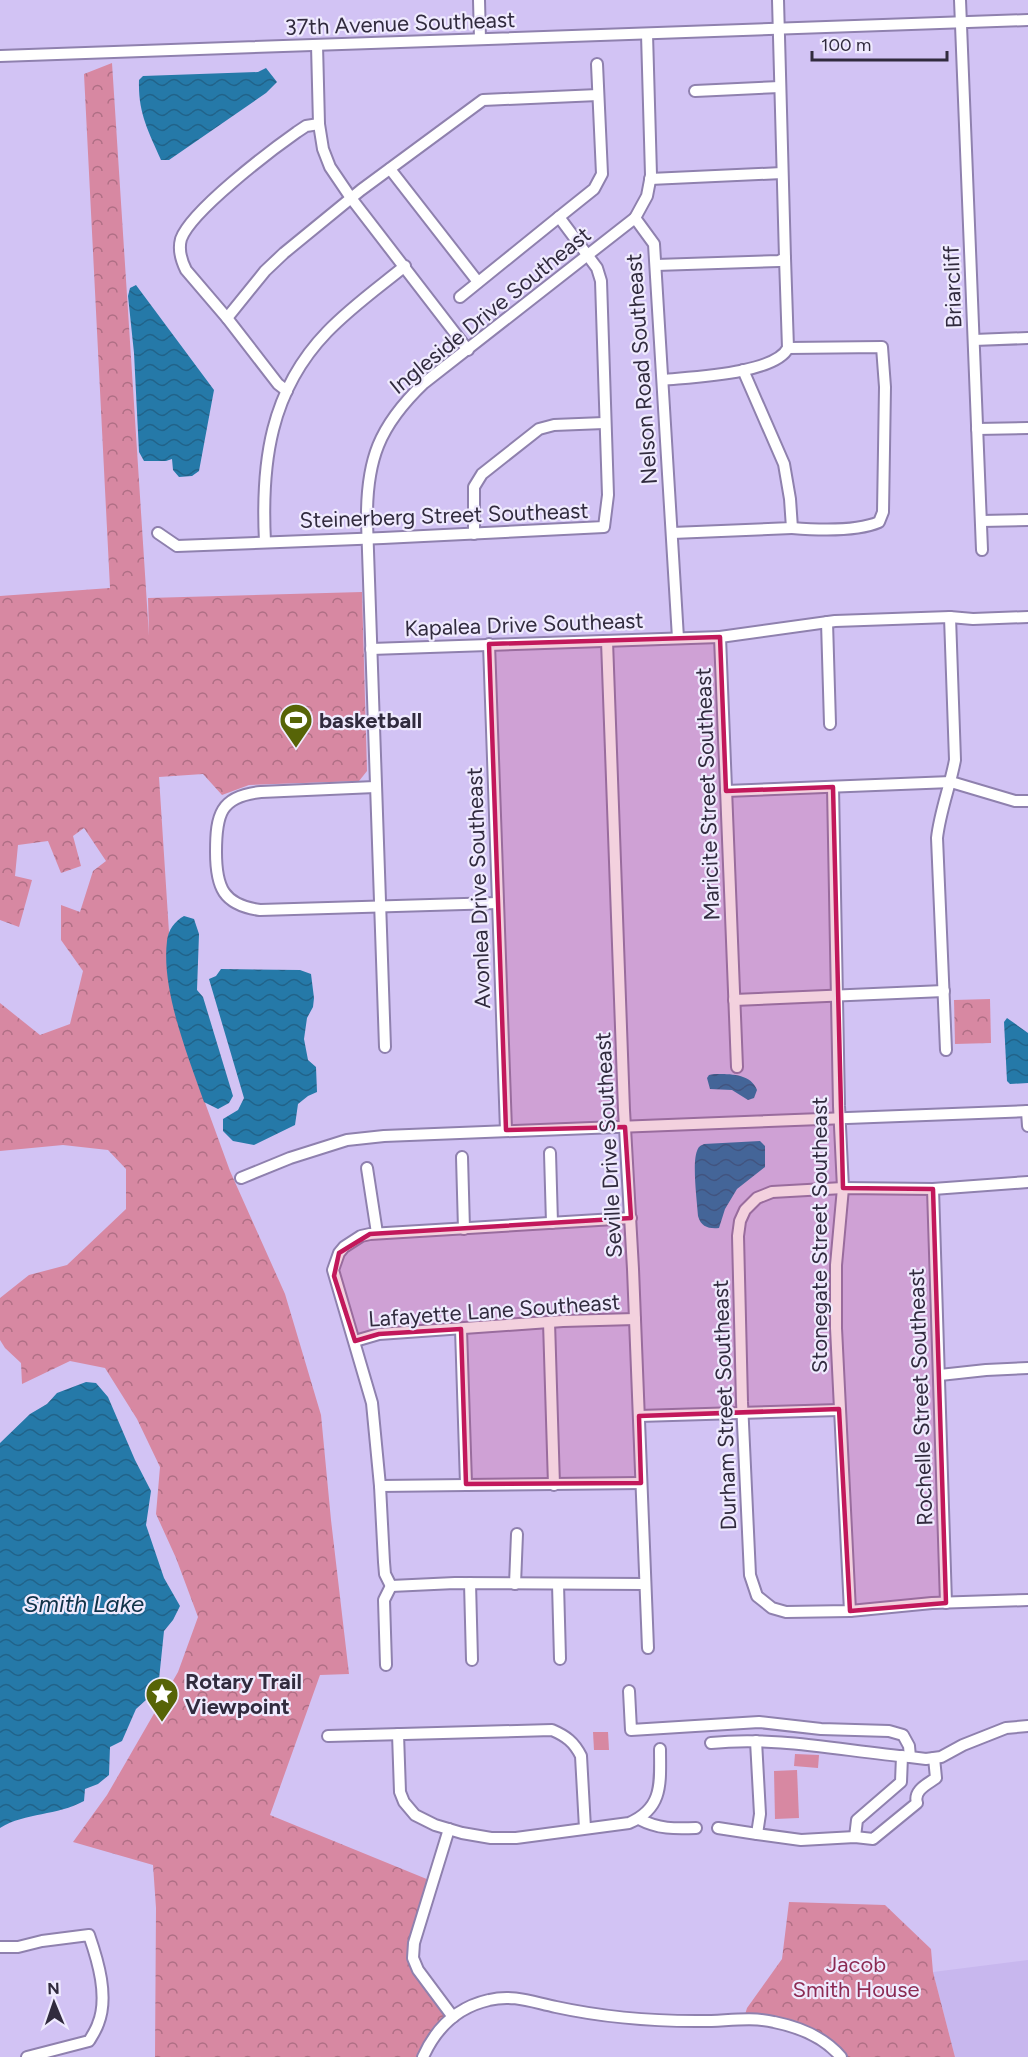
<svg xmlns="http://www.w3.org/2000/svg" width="1028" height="2057" font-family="Figtree,sans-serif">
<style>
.built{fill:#c8b7ee}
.grass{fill:#d788a2}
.forest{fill:url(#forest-crowns)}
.water{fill:url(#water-waves)}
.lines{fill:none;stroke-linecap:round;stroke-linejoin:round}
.minor-casing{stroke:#8f81ae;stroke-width:14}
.minor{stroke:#fff;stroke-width:10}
.marked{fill:#c2185b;fill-opacity:0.2;stroke:#c2185b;stroke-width:4.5;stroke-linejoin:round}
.labels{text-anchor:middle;stroke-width:4.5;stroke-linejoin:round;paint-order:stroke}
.street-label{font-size:22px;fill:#312b3e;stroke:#efeafe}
.poi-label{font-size:22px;font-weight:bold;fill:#312b3e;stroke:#efeafe;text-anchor:start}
.park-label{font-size:22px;fill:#8b2a53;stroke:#efeafe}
.water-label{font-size:24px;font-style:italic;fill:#0f3247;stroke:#efeafe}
</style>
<defs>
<pattern id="forest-crowns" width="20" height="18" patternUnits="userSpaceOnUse" patternTransform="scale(1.5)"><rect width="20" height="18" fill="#d788a2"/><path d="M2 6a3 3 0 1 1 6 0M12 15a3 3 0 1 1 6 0" fill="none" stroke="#af6f85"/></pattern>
<pattern id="water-waves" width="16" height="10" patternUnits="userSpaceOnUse" patternTransform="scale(1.5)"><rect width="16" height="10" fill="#2579a8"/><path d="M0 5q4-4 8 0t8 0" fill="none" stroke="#21638a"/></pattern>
</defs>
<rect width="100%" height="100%" fill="#d2c3f4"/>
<path class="built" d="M1028,1960v97h-73l-22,-85z"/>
<g class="grass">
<path d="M593,1732h15l1,18h-15z"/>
<path d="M795,1754l24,1 -1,13 -24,-2z"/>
<path d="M797,1770l2,48 -24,1 -1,-48z"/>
</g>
<g class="forest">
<path d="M112,63l37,573 -1,-38 214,-6 5,179 -8,10 -110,4 -27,10 -19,-21 -44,3 13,202 20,88 38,104 55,123 36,121 10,105 18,154 -29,1 -50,140 164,67 -21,76 40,59 -30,40h-268l1,-149 -3,-43 -80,-23 34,-47 71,-123 20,-55 -22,-59 -20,-44 4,-47 -23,-48 -32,-51 -35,-7 -48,23 -1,-21 -16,-15 -5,-8v-42l29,-23 38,-10 59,-56v-40l-18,-19 -45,-5 -63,6v-148l40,32 30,-11 13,-53 -22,-31v-35l19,7 13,-41 13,-10 -22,-33 -11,8 8,30 -20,7 -13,-32 -30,4 -3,31 17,4 -13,47 -19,-7v-324l110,-8 -26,-514z"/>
<path d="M990,999l1,44 -36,1 -1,-44z"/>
<path d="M789,1902l96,3 46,44 2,23 22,85h-113l-45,-30 -54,-6 4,-13 35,-49z"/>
</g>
<g class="water">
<path d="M266,68l11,14 -11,11 -97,67h-8c-13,-30 -23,-47 -22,-80l4,-4 115,-4z"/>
<path d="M136,285l78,105 -15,81 -7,5 -13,1 -6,-7 -1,-11 -6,2h-22l-5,-9 -5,-99 -6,-57 2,-8z"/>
<path d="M184,916l10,3 5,15 -2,56 6,7 30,99 -4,7 -11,6 -14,-7c-16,-46 -43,-112 -37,-161 1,-11 8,-20 17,-25z"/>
<path d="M221,969l79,1 11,4 3,24 -1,9 -6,11 -3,21 4,21 8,7 1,25 -9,4 -10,8 -3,21 -41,20 -21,-4 -10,-10v-12l15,-9 6,-12 -35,-119 7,-3z"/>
<path d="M1007,1018l21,15v50l-18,1 -3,-3 -3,-59z"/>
<path d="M714,1074c14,0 37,-1 43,16l-3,8 -6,2 -16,-10 -22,-1 -3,-11 2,-3z"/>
<path d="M760,1141l5,5v21l-28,22 -12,20 -6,19c-10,1 -18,-1 -21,-12 -1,-15 -6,-53 -1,-65 2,-5 3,-5 7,-7z"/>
<path d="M86,1382l10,1 12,14 27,63 16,31 -5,34 18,53 16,28 -7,14 -9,11 -6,58 -22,20 -14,32 -12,6 -1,28 -11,9 -13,5 -1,12c-27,15 -58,11 -84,27v-385l30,-29 17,-10 10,-11z"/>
</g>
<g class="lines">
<g class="minor-casing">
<g id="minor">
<path d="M479,0l1,39"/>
<path d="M960,0l22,550"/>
<path d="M647,34l4,141 -4,21 -12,22 19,26 24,394"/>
<path d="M317,45l2,79 4,25 7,18 21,31 117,152"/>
<path d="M0,56l1028,-36"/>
<path d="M695,91l85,-4"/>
<path d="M390,169l88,113"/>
<path d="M650,179l132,-6"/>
<path d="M656,265l123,-4 6,-3 -7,-258"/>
<path d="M460,297l99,-80"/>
<path d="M227,318l38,-47 19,-18 77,-63 122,-90 115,-5"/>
<path d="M974,340l54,-2"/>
<path d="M788,348l94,-1 3,40 -2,125 -4,10c-23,10 -62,8 -87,6"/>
<path d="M663,380c27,-3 112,-6 125,-32l-3,-90"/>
<path d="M287,391l-9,-7 -51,-66 -41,-48c-5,-10 -8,-20 -5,-31 10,-28 89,-88 116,-107l9,-6 13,-2"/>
<path d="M977,429l51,-1"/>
<path d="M981,521l47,-1"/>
<path d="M158,533l19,13 206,-8 221,-11 4,-32 -7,-214 -4,-13 -38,-51 35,-28 8,-15 -5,-110"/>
<path d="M672,533l120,-5 -2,-29 -6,-35 -41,-94"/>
<path d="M474,534v-47l8,-13 57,-45 15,-4 50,-2"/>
<path d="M265,542c-4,-79 5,-151 62,-210 24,-25 51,-44 78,-66"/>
<path d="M827,622l3,102"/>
<path d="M607,641l17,469 9,159 15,379"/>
<path d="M489,644l17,486"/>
<path d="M371,649l349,-12"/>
<path d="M375,787l-114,5c-41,4 -45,23 -45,60 0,35 7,53 44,58l238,-7"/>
<path d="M833,787l6,319 4,82 -7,77v63l14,283"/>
<path d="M726,791l225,-9 64,19h13"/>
<path d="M734,1000l210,-9"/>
<path d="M385,1047l-18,-525c-1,-62 12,-96 57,-139l211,-165"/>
<path d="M946,1050l-9,-212c3,-27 13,-51 18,-78l-5,-143"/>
<path d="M737,1067l-17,-430 115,-16 115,-4 23,2 55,-2"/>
<path d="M1027,1111l1,15"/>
<path d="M550,1153l2,70"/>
<path d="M462,1157l2,72"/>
<path d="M367,1168l10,65"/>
<path d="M241,1178l49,-20 57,-18 37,-4 644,-25"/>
<path d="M1028,1182l-95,7 -90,-1 -71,4 -15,6 -12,12 -5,11 -2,15 4,166 8,173 7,21 15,12 14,4 64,-1 82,-8 96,-3"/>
<path d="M933,1189l13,414"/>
<path d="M549,1322l5,163"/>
<path d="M461,1329l5,155"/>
<path d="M355,1341l24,-7 184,-13 72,-2"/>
<path d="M940,1375l46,-5 42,-2"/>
<path d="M639,1416l200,-6"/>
<path d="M380,1486l261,-3"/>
<path d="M470,1583l2,77"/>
<path d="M515,1584l2,-50"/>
<path d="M558,1584l2,75"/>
<path d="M391,1586l-6,-12 -1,-12 -4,-76 -8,-83 -39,-133 6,-17 5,-6 17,-11 9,-2 261,-16"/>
<path d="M391,1586l64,-3 190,1"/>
<path d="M386,1665l-2,-65 7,-14"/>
<path d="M629,1691l2,39 128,-8 62,7 68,2 14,4 6,11 1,11 16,2 15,-2 22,-12 43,-17 22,-2"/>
<path d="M398,1734l2,58 4,10 11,13 20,10 27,8 29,5h25l113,-15c35,-15 31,-41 31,-74"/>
<path d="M328,1736l224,-6c14,6 22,12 29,26l4,72"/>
<path d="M711,1743c66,-7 132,8 199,14"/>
<path d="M639,1819c19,10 36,10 57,9"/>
<path d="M718,1828l39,6 3,-20 -4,-73"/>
<path d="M449,1829l-35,114 -1,15 5,12 35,47"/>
<path d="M757,1834l44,6 54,-3 18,2 44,-36c-4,-13 11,-19 19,-25l-2,-20"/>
<path d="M855,1837l2,-17 44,-38 1,-26"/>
<path d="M0,1947h18l24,-6 47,-6c9,26 20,62 9,89 -2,6 -6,12 -9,17l-62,16"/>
<path d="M423,2057c13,-29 35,-50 66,-57 24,-6 43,2 67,7 46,10 93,14 140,14 25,1 54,-5 78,1 25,5 50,15 67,35"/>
</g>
</g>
<use href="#minor" class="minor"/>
</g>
<path class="marked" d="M720,637l6,154 107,-4 10,401 90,1 13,414 -96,8 -11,-202 -200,7 2,67 -175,1 -5,-155 -82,5 -24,7 -21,-65 5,-23 31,-19 261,-16 -6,-91 -119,3 -17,-486z"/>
<defs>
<g id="stadium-pin" transform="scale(1.725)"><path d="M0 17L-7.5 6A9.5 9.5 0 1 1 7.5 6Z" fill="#576407" stroke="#efeafe"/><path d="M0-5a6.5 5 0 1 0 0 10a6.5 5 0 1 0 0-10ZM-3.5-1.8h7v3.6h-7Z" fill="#fff"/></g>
<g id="sight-pin" transform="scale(1.725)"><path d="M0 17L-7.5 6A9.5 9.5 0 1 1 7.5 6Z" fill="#576407" stroke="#efeafe"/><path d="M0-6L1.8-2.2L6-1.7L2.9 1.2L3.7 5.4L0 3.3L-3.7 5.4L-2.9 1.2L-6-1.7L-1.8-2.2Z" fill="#fff"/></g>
</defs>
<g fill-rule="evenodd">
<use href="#stadium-pin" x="296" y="720"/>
<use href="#sight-pin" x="162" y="1694"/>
</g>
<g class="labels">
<g class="street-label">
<text transform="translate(400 23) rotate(-2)" y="8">37th Avenue Southeast</text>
<text transform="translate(952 287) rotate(-92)" y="8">Briarcliff</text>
<text transform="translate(490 310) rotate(-39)" y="8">Ingleside Drive Southeast</text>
<text transform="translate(641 369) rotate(-94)" y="8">Nelson Road Southeast</text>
<text transform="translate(444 515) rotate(-2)" y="8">Steinerberg Street Southeast</text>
<text transform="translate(524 624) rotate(-2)" y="8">Kapalea Drive Southeast</text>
<text transform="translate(707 794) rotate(-92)" y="8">Maricite Street Southeast</text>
<text transform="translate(478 888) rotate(-92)" y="8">Avonlea Drive Southeast</text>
<text transform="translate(608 1145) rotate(-93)" y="8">Seville Drive Southeast</text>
<text transform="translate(819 1235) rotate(-90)" y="8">Stonegate Street Southeast</text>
<text transform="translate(494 1310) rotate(-4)" y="8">Lafayette Lane Southeast</text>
<text transform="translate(920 1397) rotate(-92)" y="8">Rochelle Street Southeast</text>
<text transform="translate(724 1405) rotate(-92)" y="8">Durham Street Southeast</text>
</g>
<g class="poi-label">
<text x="319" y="728">basketball</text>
<text x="185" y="1689">Rotary Trail<tspan x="185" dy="25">Viewpoint</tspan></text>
</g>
<g class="park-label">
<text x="856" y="1972">Jacob<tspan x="856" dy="25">Smith House</tspan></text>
</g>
<g class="water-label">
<text x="84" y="1612">Smith Lake</text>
</g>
</g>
<g transform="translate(54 2003) rotate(358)" stroke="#efeafe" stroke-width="4.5" paint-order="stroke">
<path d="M0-4.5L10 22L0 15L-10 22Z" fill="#312b3e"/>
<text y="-9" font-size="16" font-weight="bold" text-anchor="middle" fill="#312b3e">N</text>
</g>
<path d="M812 51v9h135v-9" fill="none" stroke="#312b3e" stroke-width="3"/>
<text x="821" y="51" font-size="18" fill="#312b3e" stroke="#efeafe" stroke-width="4.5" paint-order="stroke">100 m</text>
</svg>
